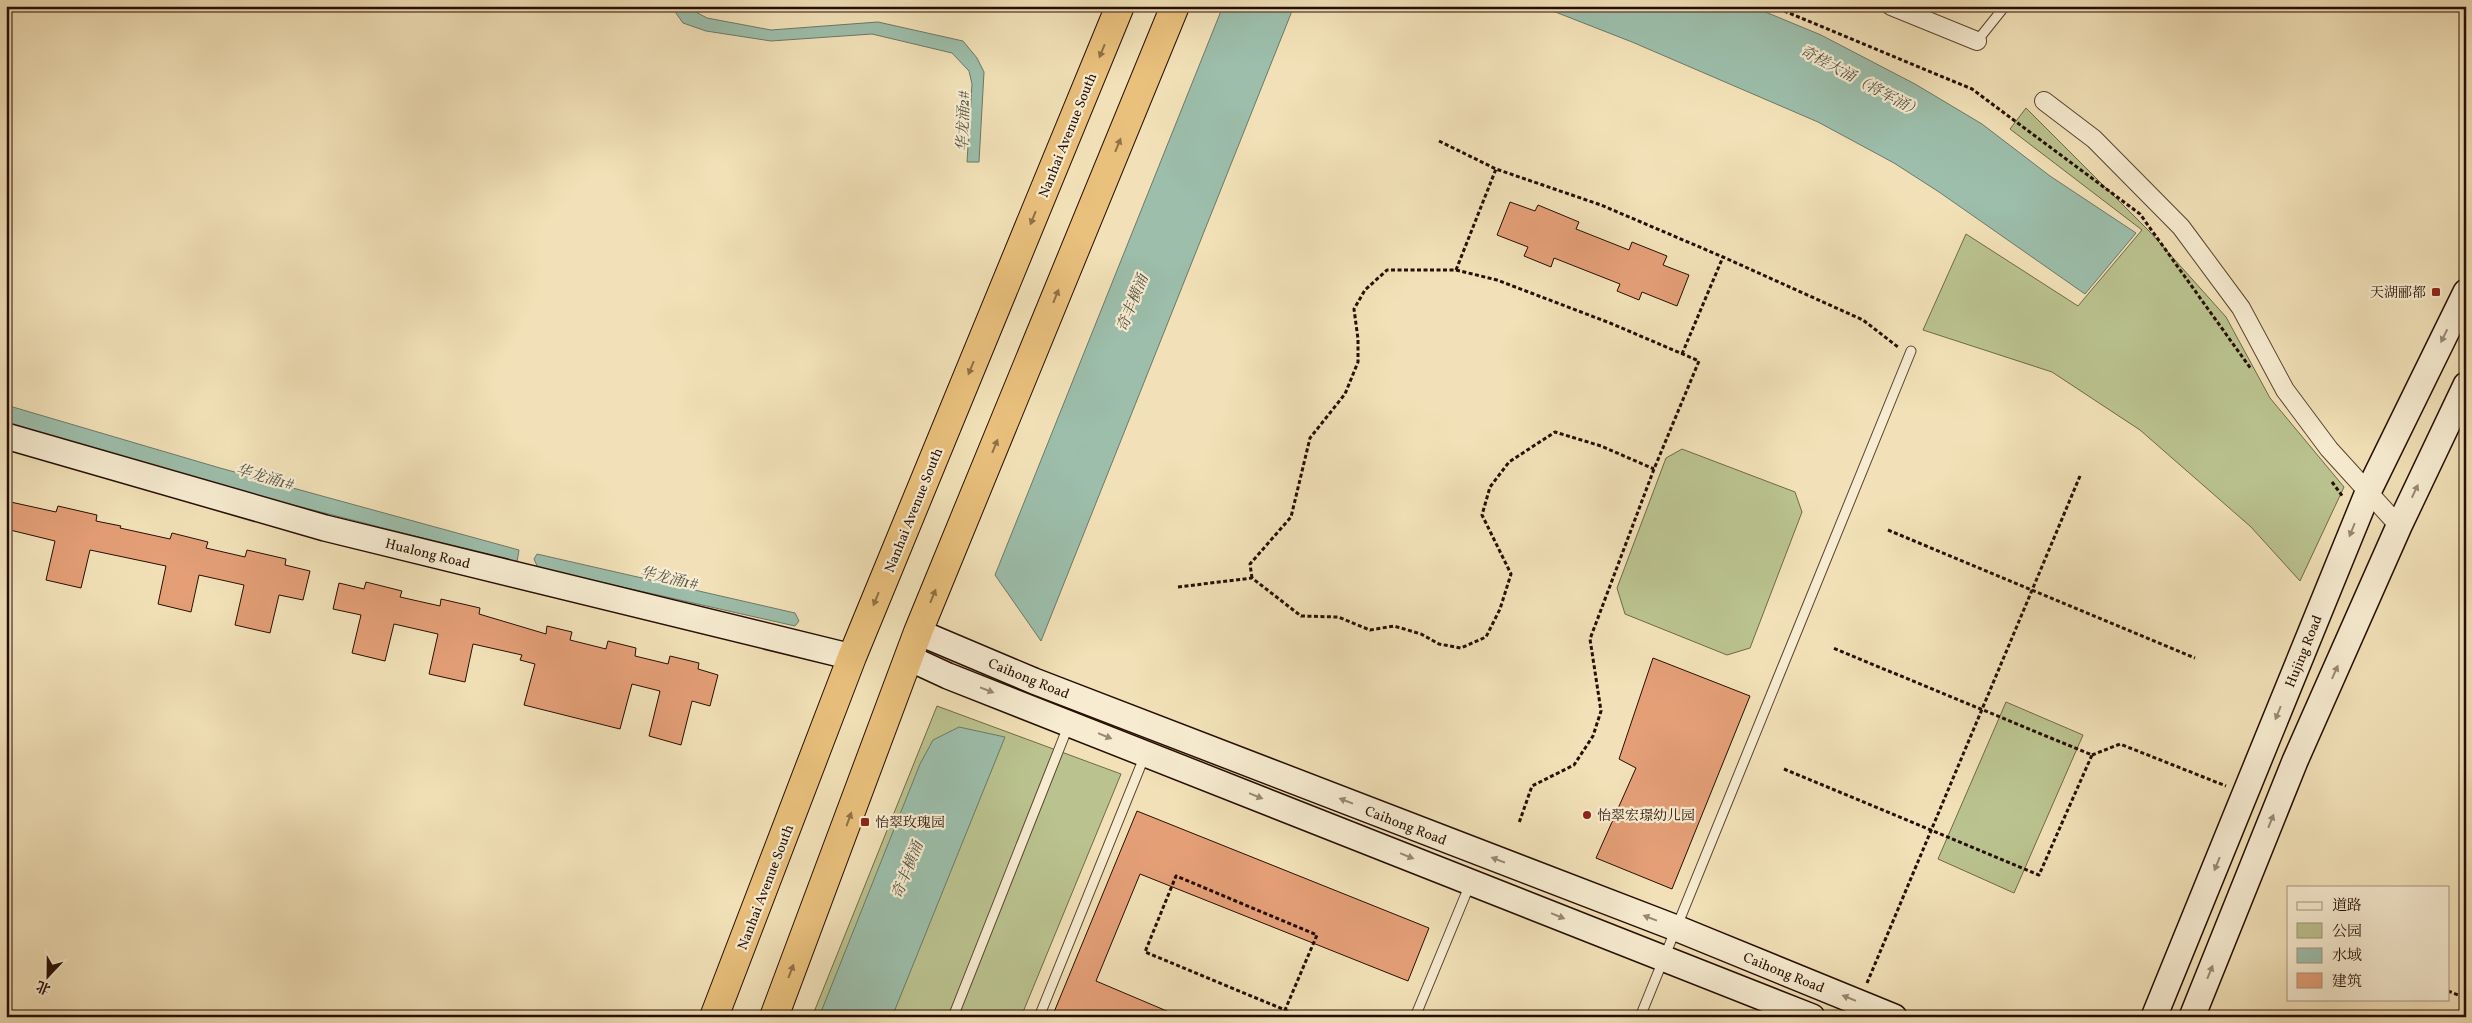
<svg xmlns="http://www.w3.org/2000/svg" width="2472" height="1023" font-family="Vollkorn,'Noto Serif SC',serif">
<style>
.green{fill:#bac38f;stroke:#706849}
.water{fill:#9cbeab;stroke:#6d7868}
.building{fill:#e49f77;stroke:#260e03}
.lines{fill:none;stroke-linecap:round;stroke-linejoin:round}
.lane-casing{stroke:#594330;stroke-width:11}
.street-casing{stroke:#594330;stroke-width:20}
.secondary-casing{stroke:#260e03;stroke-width:28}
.highway-casing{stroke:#260e03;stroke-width:30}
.path{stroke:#260e03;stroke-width:3;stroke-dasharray:4 2.5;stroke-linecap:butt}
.lane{stroke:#f7ecd1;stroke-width:9}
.street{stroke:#f7ecd1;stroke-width:18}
.secondary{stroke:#f7ecd1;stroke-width:25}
.highway{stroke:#e9c07c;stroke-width:28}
.oneway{fill:#917046}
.oneway2{fill:#998874}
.poi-dot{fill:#8f2418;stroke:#f7ecd1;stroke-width:2}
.labels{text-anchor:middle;stroke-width:4.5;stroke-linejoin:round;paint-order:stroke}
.street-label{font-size:14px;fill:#260e03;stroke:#f7ecd1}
.poi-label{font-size:14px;fill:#260e03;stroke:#f7ecd1;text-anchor:start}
.water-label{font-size:15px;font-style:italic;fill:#555446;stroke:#f7ecd1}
</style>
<rect width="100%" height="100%" fill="#f2e1b8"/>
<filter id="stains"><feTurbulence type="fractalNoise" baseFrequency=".004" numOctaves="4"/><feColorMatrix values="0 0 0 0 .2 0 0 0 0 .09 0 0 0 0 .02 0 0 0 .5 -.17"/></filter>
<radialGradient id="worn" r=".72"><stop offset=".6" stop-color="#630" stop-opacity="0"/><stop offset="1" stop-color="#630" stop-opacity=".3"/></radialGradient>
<g class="green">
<path d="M2026,108l124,124 76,85 44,81 74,89 -44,94 -49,-54 -111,-97 -88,-58 -129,-42 43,-96 112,72 64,-76 -132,-101z"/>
<path d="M1682,449l113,43 7,20 -52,136 -23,7 -102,-41 -8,-26 49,-130z"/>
<path d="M2006,702l77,33 -69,158 -76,-34z"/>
<path d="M937,706l184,68 -100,243h-209z"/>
</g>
<g class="water">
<path d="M671,6h14l22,12 64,12 107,-8 85,19 14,17 7,14 -5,90h-12l5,-78 -3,-13 -17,-18 -80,-19 -101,7 -65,-10 -23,-8z"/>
<path d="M1223,6h71l-253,635 -46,-66z"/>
<path d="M1540,6h211l70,29 94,49 67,40 68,52 86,57 -51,61 -146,-102 -45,-29 -76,-41 -186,-80z"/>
<path d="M6,405l214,63 299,82 -2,12 -318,-81 -193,-55z"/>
<path d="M537,554l258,59 4,8 -4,5 -257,-58 -4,-9z"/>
<path d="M959,727l46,10 -113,280h-73l101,-253 13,-24z"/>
</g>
<g class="building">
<path d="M1510,202l25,9 3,-6 41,17 -3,7 53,21 3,-8 35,14 -4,9 26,10 -12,31 -35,-14 -3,8 -22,-9 3,-7 -66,-26 -3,9 -27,-11 4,-9 -31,-12z"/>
<path d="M6,501l50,11 2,-6 39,9 -1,6 25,5 -1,2 50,11 2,-6 36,9 -2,6 39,9 2,-7 39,9 -1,6 25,6 -7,29 -24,-5 -9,38 -35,-8 9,-40 -45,-10 -8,37 -33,-8 8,-38 -76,-16 -9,38 -35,-8 9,-39 -49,-12z"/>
<path d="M366,582l36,9 -2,6 40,9 1,-7 39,9 -1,6 67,20 1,-8 25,6 -2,8 36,9 2,-8 28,7 -1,8 33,8 2,-8 29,7 -1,6 20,6 -8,31 -18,-5 -11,44 -32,-9 11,-45 -28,-7 -12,45 -96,-24 11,-41 -15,-4 2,-5 -49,-11 -8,38 -36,-8 9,-40 -44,-10 -9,37 -33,-8 9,-38 -28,-6 6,-26 25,6z"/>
<path d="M1653,658l97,38 -78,193 -76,-31 40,-90 -17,-9z"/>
<path d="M1137,811l292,117 -21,53 -268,-107 -44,107 85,36h-129z"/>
</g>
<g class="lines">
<g class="lane-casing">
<g id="lane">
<path d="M1977,41l28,-35"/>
<path d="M953,1017l116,-293"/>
<path d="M1039,1017l106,-262"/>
<path d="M1415,1017l55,-133"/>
<path d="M1640,1017l271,-666"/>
</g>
</g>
<g class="street-casing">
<g id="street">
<path d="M1891,6l86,35"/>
<path d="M2044,101l50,38 87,88 60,81 44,82 44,59 70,77"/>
</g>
</g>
<g class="secondary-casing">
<g id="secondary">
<path d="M6,436l319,92 527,129"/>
<path d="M918,632l116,49 642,247 218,89"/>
<path d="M909,658l39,18 864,341"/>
<path d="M2154,1017l214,-525 98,-200"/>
<path d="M2192,1017l103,-256 104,-235 67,-141"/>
</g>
</g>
<g class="highway-casing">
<g id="highway">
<path d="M714,1017l138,-360 268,-651"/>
<path d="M774,1017l144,-385 257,-626"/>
</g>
</g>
<g class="path">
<path d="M1772,6l200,83 168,125 111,155"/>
<path d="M1439,141l57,28 105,36 122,52 140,63 35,27"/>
<path d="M1456,270l40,-101"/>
<path d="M1682,354l41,-97"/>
<path d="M2332,482l11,15"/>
<path d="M1888,530l307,128"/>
<path d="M1252,578l-2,-14 41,-47 19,-79 35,-44 13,-32v-23l-4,-30 11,-19 22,-20h69l41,10 113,43 89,38 -45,108 -64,170 11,72 -8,25 -19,29 -42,21 -13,37"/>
<path d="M1178,587l74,-9 49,38 37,1 32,13 24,-4 27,8 18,10 22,4 25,-11 14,-28 11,-35 -29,-59 8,-28 19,-25 46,-30 46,14 53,23"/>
<path d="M2092,755l28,-11 106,42"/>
<path d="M1784,769l255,106 53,-120 -259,-107"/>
<path d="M1867,983l213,-507"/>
<path d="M2448,991l18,7"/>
<path d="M1283,1017l2,-7 32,-75 -141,-59 -31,76 140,58 21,7"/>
</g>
<use href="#lane" class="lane"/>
<use href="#street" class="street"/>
<use href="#secondary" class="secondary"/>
<use href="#highway" class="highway"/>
</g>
<defs><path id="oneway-solid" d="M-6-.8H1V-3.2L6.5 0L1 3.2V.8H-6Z" transform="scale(1.25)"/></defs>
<g class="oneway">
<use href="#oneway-solid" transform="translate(1102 51) rotate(112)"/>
<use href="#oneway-solid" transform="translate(1118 145) rotate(-68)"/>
<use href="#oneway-solid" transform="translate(1033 218) rotate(112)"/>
<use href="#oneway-solid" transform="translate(1056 296) rotate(-68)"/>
<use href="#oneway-solid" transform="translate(971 368) rotate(112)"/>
<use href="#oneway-solid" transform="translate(995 446) rotate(-68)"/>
<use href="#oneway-solid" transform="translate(933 596) rotate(-68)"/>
<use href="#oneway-solid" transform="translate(876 599) rotate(112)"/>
<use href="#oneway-solid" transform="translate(849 819) rotate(-70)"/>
<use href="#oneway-solid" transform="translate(791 971) rotate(-69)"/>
</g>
<g class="oneway2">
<use href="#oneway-solid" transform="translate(2444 336) rotate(116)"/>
<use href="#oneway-solid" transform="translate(2415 491) rotate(-65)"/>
<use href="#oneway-solid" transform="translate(2352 530) rotate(112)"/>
<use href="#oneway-solid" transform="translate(2335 672) rotate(-66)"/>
<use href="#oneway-solid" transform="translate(987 690) rotate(21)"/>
<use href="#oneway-solid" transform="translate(2278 713) rotate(112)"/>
<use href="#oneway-solid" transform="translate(1105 736) rotate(22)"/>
<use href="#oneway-solid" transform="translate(1256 796) rotate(22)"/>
<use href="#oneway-solid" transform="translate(1346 801) rotate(-159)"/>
<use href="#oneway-solid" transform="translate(2271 821) rotate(-68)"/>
<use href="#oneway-solid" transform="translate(1407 856) rotate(22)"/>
<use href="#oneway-solid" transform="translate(1498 860) rotate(-159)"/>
<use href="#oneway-solid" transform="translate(2217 864) rotate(112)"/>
<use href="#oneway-solid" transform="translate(1558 916) rotate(22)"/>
<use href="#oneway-solid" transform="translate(1650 918) rotate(-159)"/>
<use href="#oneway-solid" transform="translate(2210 972) rotate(-68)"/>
<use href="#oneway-solid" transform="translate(1849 998) rotate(-158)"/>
</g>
<g class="poi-dot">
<rect x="2431" y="287" width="10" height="10" rx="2.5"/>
<circle cx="1587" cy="815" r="5"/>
<rect x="860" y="817" width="10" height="10" rx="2.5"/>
</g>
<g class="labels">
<g class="street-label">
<text transform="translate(1067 135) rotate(-68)" y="5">Nanhai Avenue South</text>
<text transform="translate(913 510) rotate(-68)" y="5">Nanhai Avenue South</text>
<text transform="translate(428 553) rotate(14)" y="5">Hualong Road</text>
<text transform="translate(2303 651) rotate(-68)" y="5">Hujing Road</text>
<text transform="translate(1029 678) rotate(22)" y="5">Caihong Road</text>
<text transform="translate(1406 825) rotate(21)" y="5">Caihong Road</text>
<text transform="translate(765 887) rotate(-69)" y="5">Nanhai Avenue South</text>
<text transform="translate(1784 972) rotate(22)" y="5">Caihong Road</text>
</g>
<g class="poi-label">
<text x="2426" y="297" text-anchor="end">天湖郦都</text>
<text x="1597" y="820">怡翠宏璟幼儿园</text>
<text x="875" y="827">怡翠玫瑰园</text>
</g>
<g class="water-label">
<text transform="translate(1861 81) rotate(28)" y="5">奇槎大涌（将军涌）</text>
<text transform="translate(963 121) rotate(-88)" y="5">华龙涌2#</text>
<text transform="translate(1132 303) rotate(-68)" y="5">奇丰横涌</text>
<text transform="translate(265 477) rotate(16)" y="5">华龙涌1#</text>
<text transform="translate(669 578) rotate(13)" y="5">华龙涌1#</text>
<text transform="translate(907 870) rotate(-68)" y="5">奇丰横涌</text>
</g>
</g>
<rect width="2472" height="1023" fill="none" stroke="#f2e1b8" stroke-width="25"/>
<rect x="8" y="8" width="2457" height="1008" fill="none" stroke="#260e03" stroke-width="2.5"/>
<rect x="12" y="12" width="2447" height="998" fill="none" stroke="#260e03"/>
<rect x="2287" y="886" width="162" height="115" fill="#f7ecd1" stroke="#a3937f"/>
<rect x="2297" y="902" width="25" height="8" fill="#f7ecd1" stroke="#a3937f"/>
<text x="2332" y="910" font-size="15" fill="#260e03">道路</text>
<rect x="2297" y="923" width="25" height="15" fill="#bac38f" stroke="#a3937f"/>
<text x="2332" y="936" font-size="15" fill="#260e03">公园</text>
<rect x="2297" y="948" width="25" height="15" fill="#9cbeab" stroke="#a3937f"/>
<text x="2332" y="960" font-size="15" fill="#260e03">水域</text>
<rect x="2297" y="973" width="25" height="15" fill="#e49f77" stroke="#a3937f"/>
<text x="2332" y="986" font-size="15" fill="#260e03">建筑</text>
<g transform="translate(48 976) rotate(202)" stroke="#f7ecd1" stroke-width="4" paint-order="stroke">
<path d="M0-4L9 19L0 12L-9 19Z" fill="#260e03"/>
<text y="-8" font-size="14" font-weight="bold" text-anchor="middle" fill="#260e03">北</text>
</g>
<rect width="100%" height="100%" filter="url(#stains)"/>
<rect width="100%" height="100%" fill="url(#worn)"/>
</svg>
